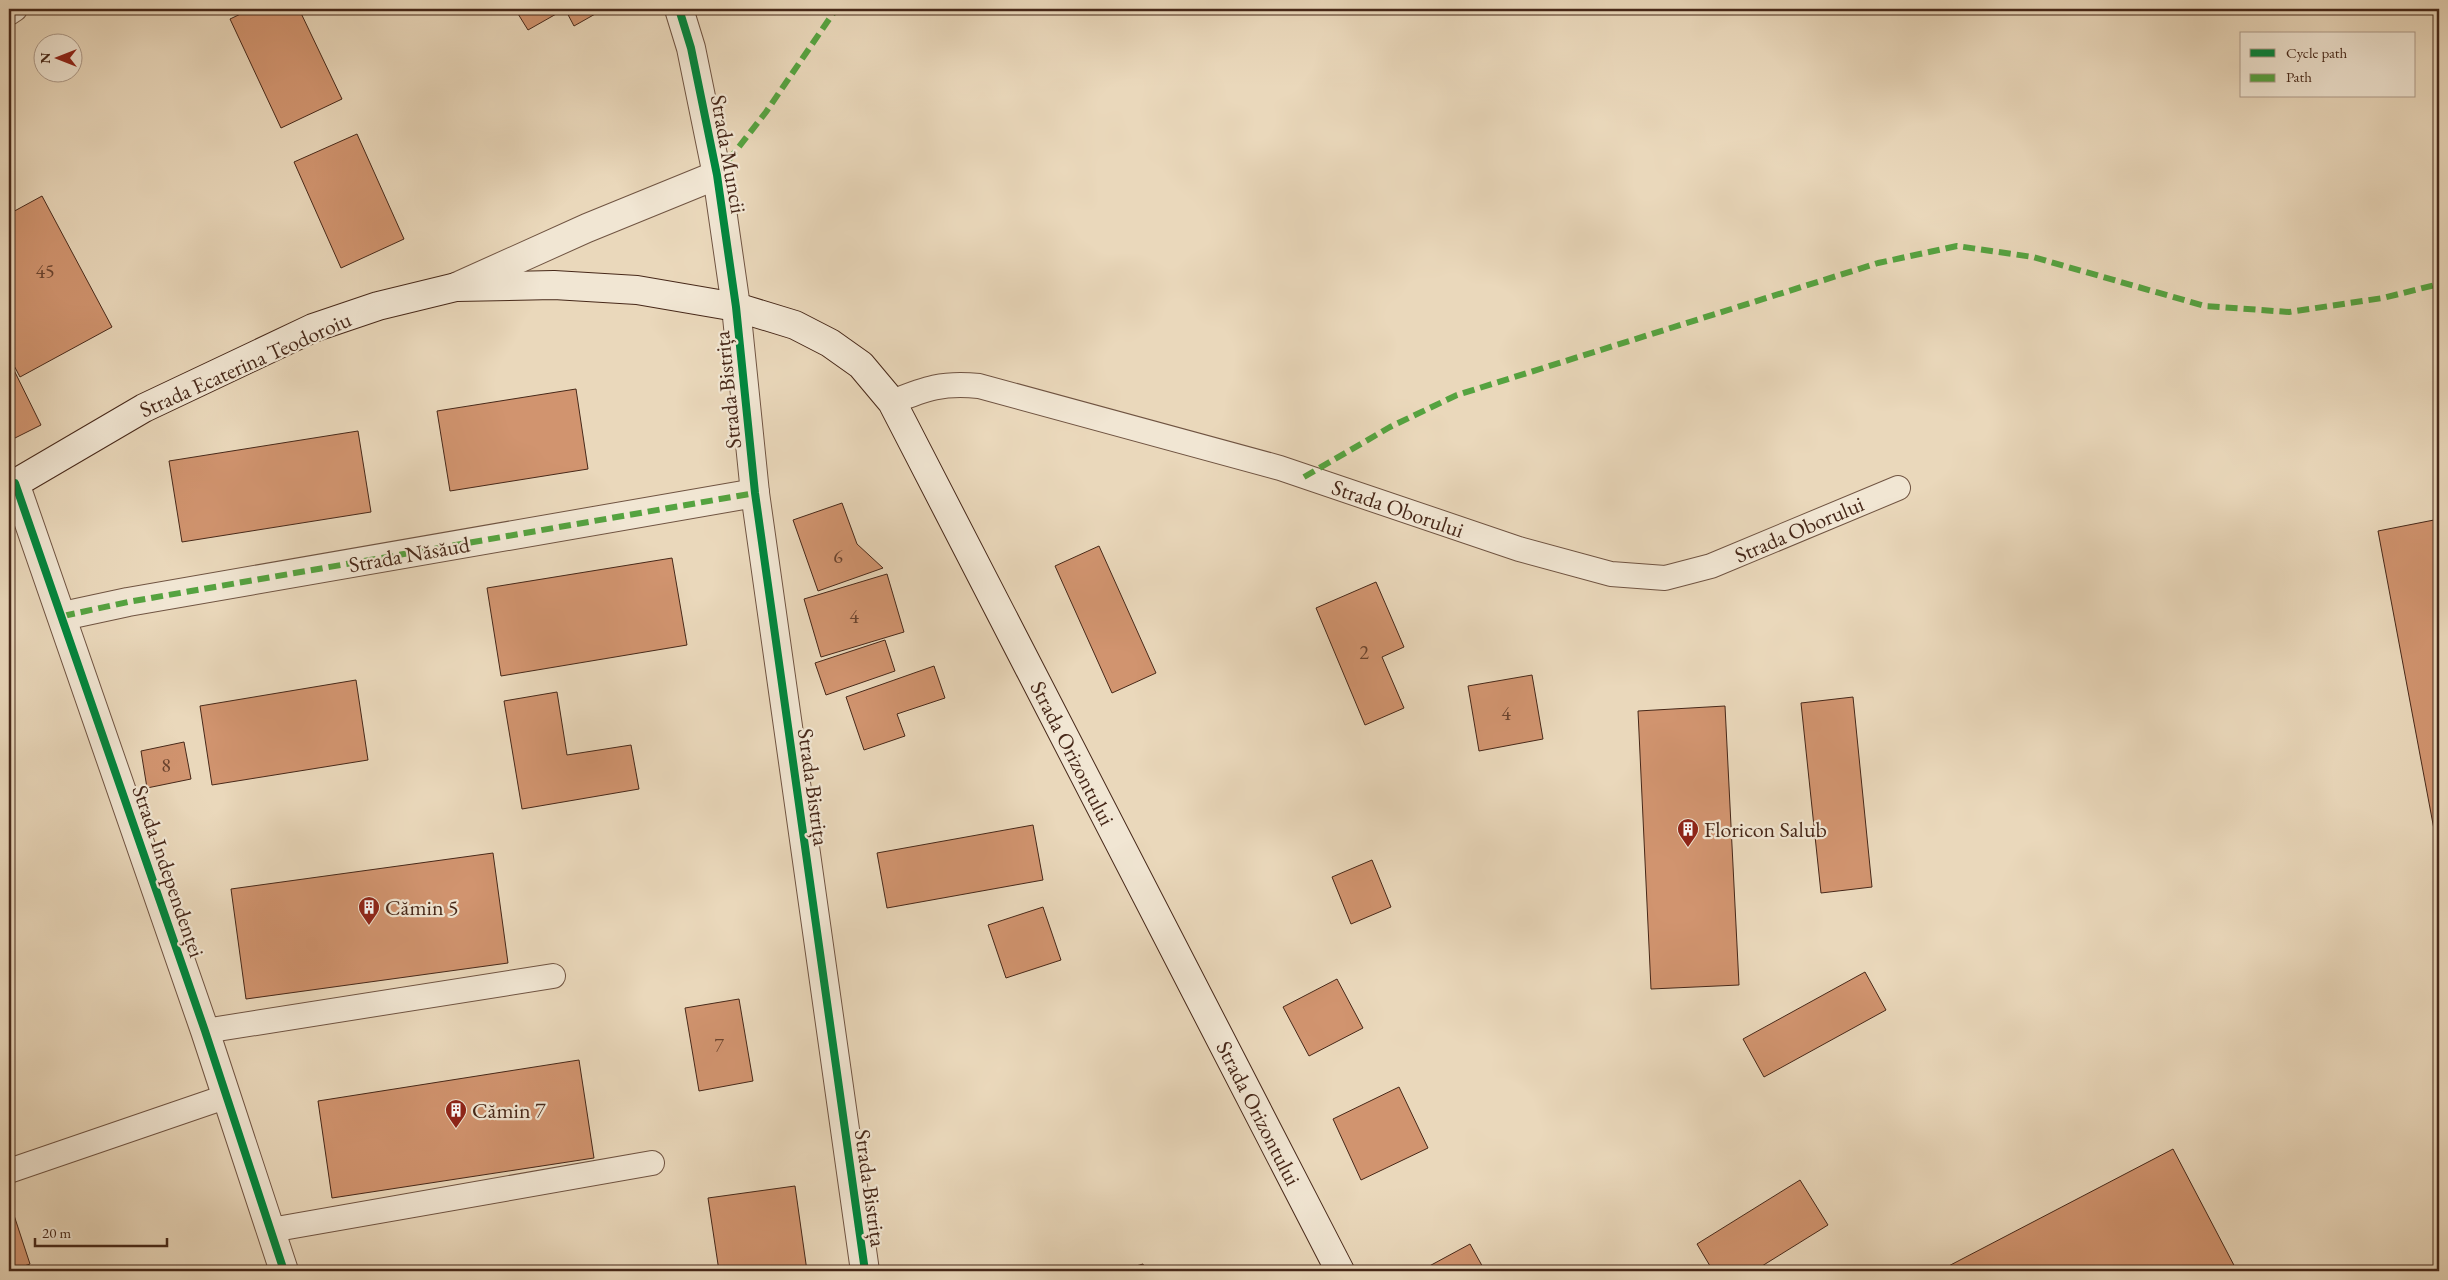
<svg xmlns="http://www.w3.org/2000/svg" width="2448" height="1280" font-family="'EB Garamond',serif">
<style>
.building{fill:#d1946f;stroke:#472819}
.lines{fill:none;stroke-linecap:round;stroke-linejoin:round}
.service-casing{stroke:#705442;stroke-width:26}
.minor-casing{stroke:#705442;stroke-width:30}
.secondary-casing{stroke:#472819;stroke-width:30}
.service{stroke:#f1e6d3;stroke-width:24}
.minor{stroke:#f1e6d3;stroke-width:28}
.secondary{stroke:#f1e6d3;stroke-width:28}
.quiet{stroke:#55a340;stroke-width:6;stroke-dasharray:12 6;stroke-linecap:butt}
.cycleway-casing{stroke:#f1e6d3;stroke-width:11}
.cycleway{stroke:#00873e;stroke-width:8}
.labels{text-anchor:middle;stroke-width:4.5;stroke-linejoin:round;paint-order:stroke}
.number-label{font-size:20px;fill:#6a432e}
.street-label{font-size:22px;fill:#472819;stroke:#f1e6d3}
.poi-label{font-size:22px;fill:#472819;stroke:#f1e6d3;text-anchor:start}
</style>
<rect width="100%" height="100%" fill="#ead8bb"/>
<filter id="stains"><feTurbulence type="fractalNoise" baseFrequency=".004" numOctaves="4"/><feColorMatrix values="0 0 0 0 .2 0 0 0 0 .09 0 0 0 0 .02 0 0 0 .5 -.17"/></filter>
<radialGradient id="worn" r=".72"><stop offset=".6" stop-color="#630" stop-opacity="0"/><stop offset="1" stop-color="#630" stop-opacity=".3"/></radialGradient>
<g class="building">
<path d="M251,9h48l43,90 -61,29 -51,-109z"/>
<path d="M515,9h89l-30,17 -9,-17 -37,21z"/>
<path d="M357,134l47,105 -63,29 -47,-106z"/>
<path d="M42,196l70,131 -92,50 -11,-21v-142z"/>
<path d="M9,360l32,65 -32,16z"/>
<path d="M576,389l12,80 -138,22 -13,-80z"/>
<path d="M358,431l13,81 -189,30 -13,-81z"/>
<path d="M842,503l15,41 26,24 -65,23 -25,-71z"/>
<path d="M2439,519v337l-61,-325z"/>
<path d="M1099,546l57,127 -44,20 -57,-127z"/>
<path d="M672,558l15,87 -186,31 -14,-88z"/>
<path d="M887,574l17,58 -83,25 -17,-58z"/>
<path d="M1376,582l28,65 -22,10 22,51 -39,17 -49,-117z"/>
<path d="M885,640l10,31 -69,24 -11,-32z"/>
<path d="M934,666l11,32 -48,16 8,22 -41,14 -18,-53z"/>
<path d="M1532,675l11,64 -64,12 -11,-65z"/>
<path d="M356,680l12,80 -156,25 -12,-79z"/>
<path d="M557,692l10,63 64,-10 8,44 -117,20 -18,-108z"/>
<path d="M1853,697l19,190 -51,6 -20,-190z"/>
<path d="M1725,706l14,279 -88,4 -13,-278z"/>
<path d="M184,742l7,37 -44,9 -6,-37z"/>
<path d="M1033,825l10,55 -156,28 -10,-55z"/>
<path d="M493,853l15,110 -262,36 -15,-110z"/>
<path d="M1372,860l19,47 -40,17 -19,-47z"/>
<path d="M1043,907l18,53 -55,18 -18,-53z"/>
<path d="M1865,972l21,38 -122,67 -21,-38z"/>
<path d="M1337,979l26,49 -54,28 -26,-49z"/>
<path d="M739,999l14,82 -54,10 -14,-83z"/>
<path d="M579,1060l15,98 -262,40 -14,-97z"/>
<path d="M1399,1087l29,61 -67,32 -28,-61z"/>
<path d="M2173,1149l64,122h-298z"/>
<path d="M1800,1180l28,45 -74,46h-41l-16,-27z"/>
<path d="M795,1186l12,85h-88l-11,-73z"/>
<path d="M9,1200l21,64 -21,7z"/>
<path d="M1470,1244l15,27h-62l-1,-1z"/>
<path d="M1143,1264l2,7h-27z"/>
</g>
<g class="lines">
<g class="service-casing">
<g id="service">
<path d="M9,13l6,-4"/>
<path d="M892,402c33,-13 50,-20 87,-16l301,82 239,81 92,25 54,4 46,-12 187,-78"/>
<path d="M205,1031l348,-55"/>
<path d="M9,1171l216,-74"/>
<path d="M271,1230l381,-67"/>
</g>
</g>
<g class="minor-casing">
<g id="minor">
<path d="M679,9l12,39 26,127 19,132 19,186 110,778"/>
<path d="M456,287l131,-59 130,-53"/>
<path d="M15,483l190,548 79,240"/>
<path d="M63,616l65,-14 627,-109"/>
</g>
</g>
<g class="secondary-casing">
<path id="secondary" d="M9,487l135,-79 169,-80 65,-22 78,-19 98,-2 83,5 99,17 59,18 35,18 31,22 31,37 448,869"/>
</g>
<use href="#service" class="service"/>
<use href="#minor" class="minor"/>
<use href="#secondary" class="secondary"/>
<g class="quiet">
<path d="M717,175l49,-63 70,-103"/>
<path d="M1304,477l86,-50 67,-32 421,-132 79,-17 76,11 172,49 84,6 94,-14 56,-14"/>
<path d="M63,616l65,-14 627,-109"/>
</g>
<g class="cycleway-casing">
<g id="cycleway">
<path d="M679,9l12,39 26,127 19,132 19,186 110,778"/>
<path d="M15,483l190,548 79,240"/>
</g>
</g>
<use href="#cycleway" class="cycleway"/>
</g>
<defs>
<g id="building-pin" transform="scale(1.125)"><path d="M0 17L-7.5 6A9.5 9.5 0 1 1 7.5 6Z" fill="#8f2418" stroke="#f1e6d3"/><path d="M-4-6H4V6H1V3H-1V6H-4ZM-2.5-4.3h1.7v1.8h-1.7ZM.8-4.3h1.7v1.8H.8ZM-2.5-1h1.7V.8h-1.7ZM.8-1h1.7V.8H.8Z" fill="#fff"/></g>
</defs>
<g fill-rule="evenodd">
<use href="#building-pin" x="1688" y="829"/>
<use href="#building-pin" x="369" y="907"/>
<use href="#building-pin" x="456" y="1110"/>
</g>
<g class="labels">
<g class="number-label">
<text x="45" y="278">45</text>
<text x="838" y="563">6</text>
<text x="854" y="623">4</text>
<text x="1364" y="659">2</text>
<text x="1506" y="720">4</text>
<text x="166" y="772">8</text>
<text x="719" y="1052">7</text>
</g>
<g class="street-label">
<text transform="translate(729 154) rotate(80)" y="8">Strada Muncii</text>
<text transform="translate(245 364) rotate(-24)" y="8">Strada Ecaterina Teodoroiu</text>
<text transform="translate(727 390) rotate(-96)" y="8">Strada Bistrița</text>
<text transform="translate(1398 508) rotate(19)" y="8">Strada Oborului</text>
<text transform="translate(1799 529) rotate(-23)" y="8">Strada Oborului</text>
<text transform="translate(409 554) rotate(-10)" y="8">Strada Năsăud</text>
<text transform="translate(1073 753) rotate(63)" y="8">Strada Orizontului</text>
<text transform="translate(814 787) rotate(82)" y="8">Strada Bistrița</text>
<text transform="translate(169 871) rotate(71)" y="8">Strada Independenței</text>
<text transform="translate(1259 1113) rotate(63)" y="8">Strada Orizontului</text>
<text transform="translate(871 1188) rotate(82)" y="8">Strada Bistrița</text>
</g>
<g class="poi-label">
<text x="1704" y="837">Floricon Salub</text>
<text x="385" y="915">Cămin 5</text>
<text x="472" y="1118">Cămin 7</text>
</g>
</g>
<rect width="2448" height="1280" fill="none" stroke="#ead8bb" stroke-width="30"/>
<rect x="10" y="10" width="2428" height="1260" fill="none" stroke="#472819" stroke-width="2.5"/>
<rect x="15" y="15" width="2418" height="1250" fill="none" stroke="#472819"/>
<rect x="2240" y="32" width="175" height="65" fill="#f1e6d3" stroke="#ad9a89"/>
<rect x="2250" y="49" width="25" height="8" fill="#00873e" stroke="#ad9a89"/>
<text x="2286" y="58" font-size="15" fill="#472819">Cycle path</text>
<rect x="2250" y="74" width="25" height="8" fill="#55a340" stroke="#ad9a89"/>
<text x="2286" y="82" font-size="15" fill="#472819">Path</text>
<g transform="translate(58 58) rotate(270)"><circle r="24" fill="#f1e6d3" stroke="#ad9a89"/>
<path d="M0-4L9 19L0 12L-9 19Z" fill="#8f2418"/>
<text y="-8" font-size="14" font-weight="bold" text-anchor="middle" fill="#472819">N</text>
</g>
<path d="M35 1238v8h132v-8" fill="none" stroke="#472819" stroke-width="2.5"/>
<text x="42" y="1238" font-size="15" fill="#472819" stroke="#f1e6d3" stroke-width="4" paint-order="stroke">20 m</text>
<rect width="100%" height="100%" filter="url(#stains)"/>
<rect width="100%" height="100%" fill="url(#worn)"/>
</svg>
